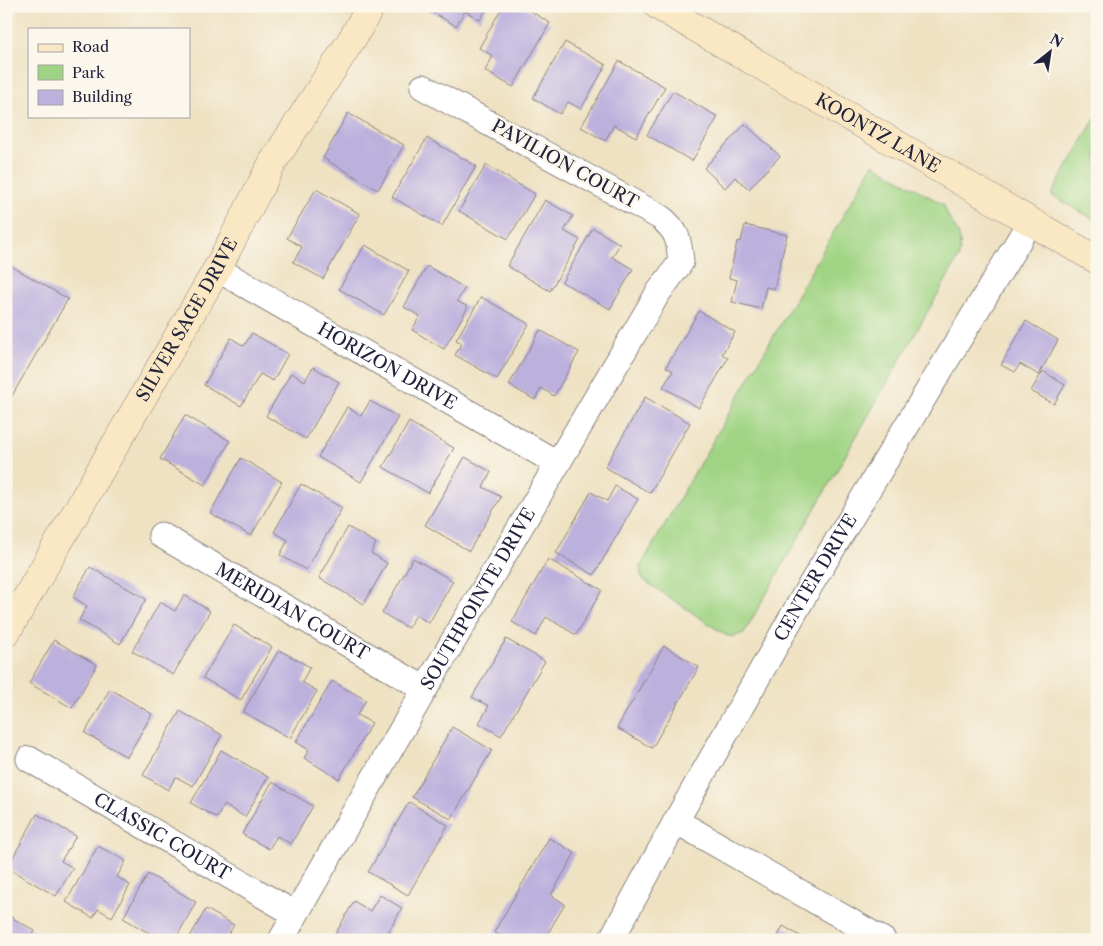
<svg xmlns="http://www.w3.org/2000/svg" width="1103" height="946" font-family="'Libre Caslon Text',serif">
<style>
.green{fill:#a0d484;stroke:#617b60}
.building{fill:#bcb0dd}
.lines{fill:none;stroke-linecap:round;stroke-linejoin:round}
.street-casing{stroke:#88827f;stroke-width:27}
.secondary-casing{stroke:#88827f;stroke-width:29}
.street{stroke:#fff;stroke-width:25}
.secondary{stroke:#fae7c3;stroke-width:28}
.labels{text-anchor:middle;stroke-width:5;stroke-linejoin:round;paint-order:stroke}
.street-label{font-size:18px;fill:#22223b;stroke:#fbf7ec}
</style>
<rect width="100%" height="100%" fill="#fbf7ec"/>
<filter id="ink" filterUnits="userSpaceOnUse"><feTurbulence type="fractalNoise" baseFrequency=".02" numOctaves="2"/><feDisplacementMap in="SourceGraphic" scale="10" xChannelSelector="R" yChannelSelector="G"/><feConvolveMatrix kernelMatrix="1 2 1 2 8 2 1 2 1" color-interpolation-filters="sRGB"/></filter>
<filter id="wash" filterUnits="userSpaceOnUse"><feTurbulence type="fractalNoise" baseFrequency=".0096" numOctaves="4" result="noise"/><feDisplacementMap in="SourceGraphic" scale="20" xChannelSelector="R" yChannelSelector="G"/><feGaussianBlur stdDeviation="1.12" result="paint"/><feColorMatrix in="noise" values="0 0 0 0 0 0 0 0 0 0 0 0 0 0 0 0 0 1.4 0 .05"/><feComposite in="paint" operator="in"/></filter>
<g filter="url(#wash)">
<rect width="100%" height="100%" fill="#efe2c3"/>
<g class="green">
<path d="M1097,115v106l-46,-26z"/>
<path d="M873,164l71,41c6,23 21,25 15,52l-215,376 -8,3h-9l-82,-55 -4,-5 -1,-9z"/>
</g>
<g id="blocks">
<g class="building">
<path d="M422,6h66l-8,14 -15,-9 -9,15z"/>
<path d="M503,6h19l28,17 -37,64 -28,-16 8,-15 -14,-8z"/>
<path d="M565,42l41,23 -25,44 -13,-7 -8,12 -27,-16z"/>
<path d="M619,61l46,26 -29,50 -22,-12 -9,16 -24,-14z"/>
<path d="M673,91l45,26 -26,44 -45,-26z"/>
<path d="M348,113l56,32 -26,45 -55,-32z"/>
<path d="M745,124l35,32 -31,33 -14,-12 -10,11 -21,-20z"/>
<path d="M427,138l49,28 -34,60 -50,-29z"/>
<path d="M486,165l49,29 -27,45 -49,-28z"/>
<path d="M316,189l44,25 -37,65 -30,-17 9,-15 -15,-9z"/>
<path d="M545,200l28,16 -9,15 16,9 -30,51 -43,-25z"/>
<path d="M745,225l42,10 -13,54 -8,-2 -5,22 -29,-7 5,-22 -8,-2 8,-36 4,-1z"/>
<path d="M593,228l27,16 -8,13 21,12 -23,40 -48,-27z"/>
<path d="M365,245l44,26 -25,44 -45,-26z"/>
<path d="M6,263l62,36 -62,107z"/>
<path d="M427,266l38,22 -8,13 11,6 -24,42 -32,-19 8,-14 -16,-9z"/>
<path d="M481,297l48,27 -32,55 -42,-24 7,-12 -6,-3z"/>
<path d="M699,311l36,21 -13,22 6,4 -29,50 -36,-21 10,-16 -7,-4z"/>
<path d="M1026,321l32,19 -19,35 -19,-11 -5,8 -14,-7z"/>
<path d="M540,330l39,22 -25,44 -13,-8 -6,12 -26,-15z"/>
<path d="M252,333l36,21 -15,27 -13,-7 -19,32 -37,-21 27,-47 13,8z"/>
<path d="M313,367l26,15 -33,57 -40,-23 25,-43 14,8z"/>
<path d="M1043,371l22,14 -11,19 -23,-13z"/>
<path d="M645,397l45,26 -40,70 -45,-26z"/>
<path d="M370,401l28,16 -37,65 -43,-25 29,-50 14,9z"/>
<path d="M185,415l45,26 -25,44 -45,-26z"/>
<path d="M409,422l45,26 -26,45 -45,-26z"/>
<path d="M465,457l26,15 -8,15 18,10 -32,54 -44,-26z"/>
<path d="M241,458l41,24 -31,54 -41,-23z"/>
<path d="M301,484l41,24 -36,62 -26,-15 8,-15 -14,-8z"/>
<path d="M615,486l23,13 -44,76 -38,-22 35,-61 16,9z"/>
<path d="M348,527l28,16 -5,10 16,10 -23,41 -45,-26z"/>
<path d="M413,558l40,23 -24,42 -13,-8 -8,13 -26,-15z"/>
<path d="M548,559l54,31 -26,45 -30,-18 -10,19 -24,-14z"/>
<path d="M90,567l56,32 -26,45 -41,-24 8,-14 -14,-9z"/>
<path d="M184,595l26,16 -37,64 -41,-24 28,-49 15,9z"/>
<path d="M234,625l38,22 -31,53 -38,-22z"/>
<path d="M506,639l39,22 -44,75 -22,-13 10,-17 -17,-9z"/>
<path d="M54,640l43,25 -25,43 -43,-25z"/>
<path d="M664,646l35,21 -47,81 -35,-20z"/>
<path d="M279,650l31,17 -8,15 15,9 -27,47 -47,-26z"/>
<path d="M332,681l34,19 -9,15 15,8 -33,56 -35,-21 5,-8 -13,-8z"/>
<path d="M110,689l42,25 -25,43 -42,-24z"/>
<path d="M180,711l42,24 -29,51 -17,-9 -8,13 -25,-15z"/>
<path d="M452,727l40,23 -41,69 -39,-22z"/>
<path d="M221,750l47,27 -23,40 -21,-12 -7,13 -26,-15z"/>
<path d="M272,782l41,24 -22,38 -14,-8 -8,13 -27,-15z"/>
<path d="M409,802l39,23 -40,70 -40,-23z"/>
<path d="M37,814l39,22 -15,25 12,7 -17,28 -49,-28z"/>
<path d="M6,821l6,4 -6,10z"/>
<path d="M549,838l26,15 -24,42 14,9 -21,36h-37l-13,-8z"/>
<path d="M98,846l28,15 -9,16 13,8 -18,32 -14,-8 -5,9 -27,-16z"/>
<path d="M148,874l48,28 -21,38h-14l-38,-22z"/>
<path d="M380,895l22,13 -18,32h-52l22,-39 16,10z"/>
<path d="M206,909l28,16 -9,15h-37z"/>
<path d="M6,914l29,17 -5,9h-24z"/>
<path d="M783,926l24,14h-31z"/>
</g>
</g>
</g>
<g filter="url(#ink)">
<use href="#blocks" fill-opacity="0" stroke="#88827f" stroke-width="1"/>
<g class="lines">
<g class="street-casing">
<g id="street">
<path id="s1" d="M217,269l340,194"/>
<path id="s2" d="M161,535l264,154"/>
<path id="s3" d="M29,759l266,155"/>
<path d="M676,821l207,119"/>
<path id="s4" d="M281,940l144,-251 233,-396 23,-31c-2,-22 -3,-31 -21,-45l-237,-130"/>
<path id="s5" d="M611,940l65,-119 129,-227 225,-372"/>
</g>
</g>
<g class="secondary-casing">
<g id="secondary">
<path id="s6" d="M658,6l439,254"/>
<path id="s7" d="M6,633l211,-364 56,-107 79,-123 19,-33"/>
</g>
</g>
<use href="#street" class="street"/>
<use href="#secondary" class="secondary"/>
</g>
</g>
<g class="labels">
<g class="street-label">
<text dy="6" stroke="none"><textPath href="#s6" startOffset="254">KOONTZ LANE</textPath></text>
<text transform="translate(565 164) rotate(29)" y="6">PAVILION COURT</text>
<text dy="6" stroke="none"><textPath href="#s7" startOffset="362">SILVER SAGE DRIVE</textPath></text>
<text dy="6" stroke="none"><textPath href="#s1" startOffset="196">HORIZON DRIVE</textPath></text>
<text dy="6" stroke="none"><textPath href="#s5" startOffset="416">CENTER DRIVE</textPath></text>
<text dy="6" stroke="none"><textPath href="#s4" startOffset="394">SOUTHPOINTE DRIVE</textPath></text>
<text dy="6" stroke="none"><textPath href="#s2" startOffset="152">MERIDIAN COURT</textPath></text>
<text dy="6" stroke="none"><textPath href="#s3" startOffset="154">CLASSIC COURT</textPath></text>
</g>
</g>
<rect width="1103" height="946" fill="none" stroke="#fbf7ec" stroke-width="25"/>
<rect x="28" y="28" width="162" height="90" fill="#fbf7ec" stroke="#a4a2a5"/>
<rect x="38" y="44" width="25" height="8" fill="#fae7c3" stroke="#a4a2a5"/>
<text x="72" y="52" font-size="15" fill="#22223b">Road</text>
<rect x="38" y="65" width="25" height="15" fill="#a0d484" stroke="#a4a2a5"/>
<text x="72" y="78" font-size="15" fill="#22223b">Park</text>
<rect x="38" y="90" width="25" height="15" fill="#bcb0dd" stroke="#a4a2a5"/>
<text x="72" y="102" font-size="15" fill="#22223b">Building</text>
<g transform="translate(1050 52) rotate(30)" stroke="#fbf7ec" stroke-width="4" paint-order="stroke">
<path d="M0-4L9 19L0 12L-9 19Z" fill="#22223b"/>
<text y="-8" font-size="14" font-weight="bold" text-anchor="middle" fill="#22223b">N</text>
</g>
</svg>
